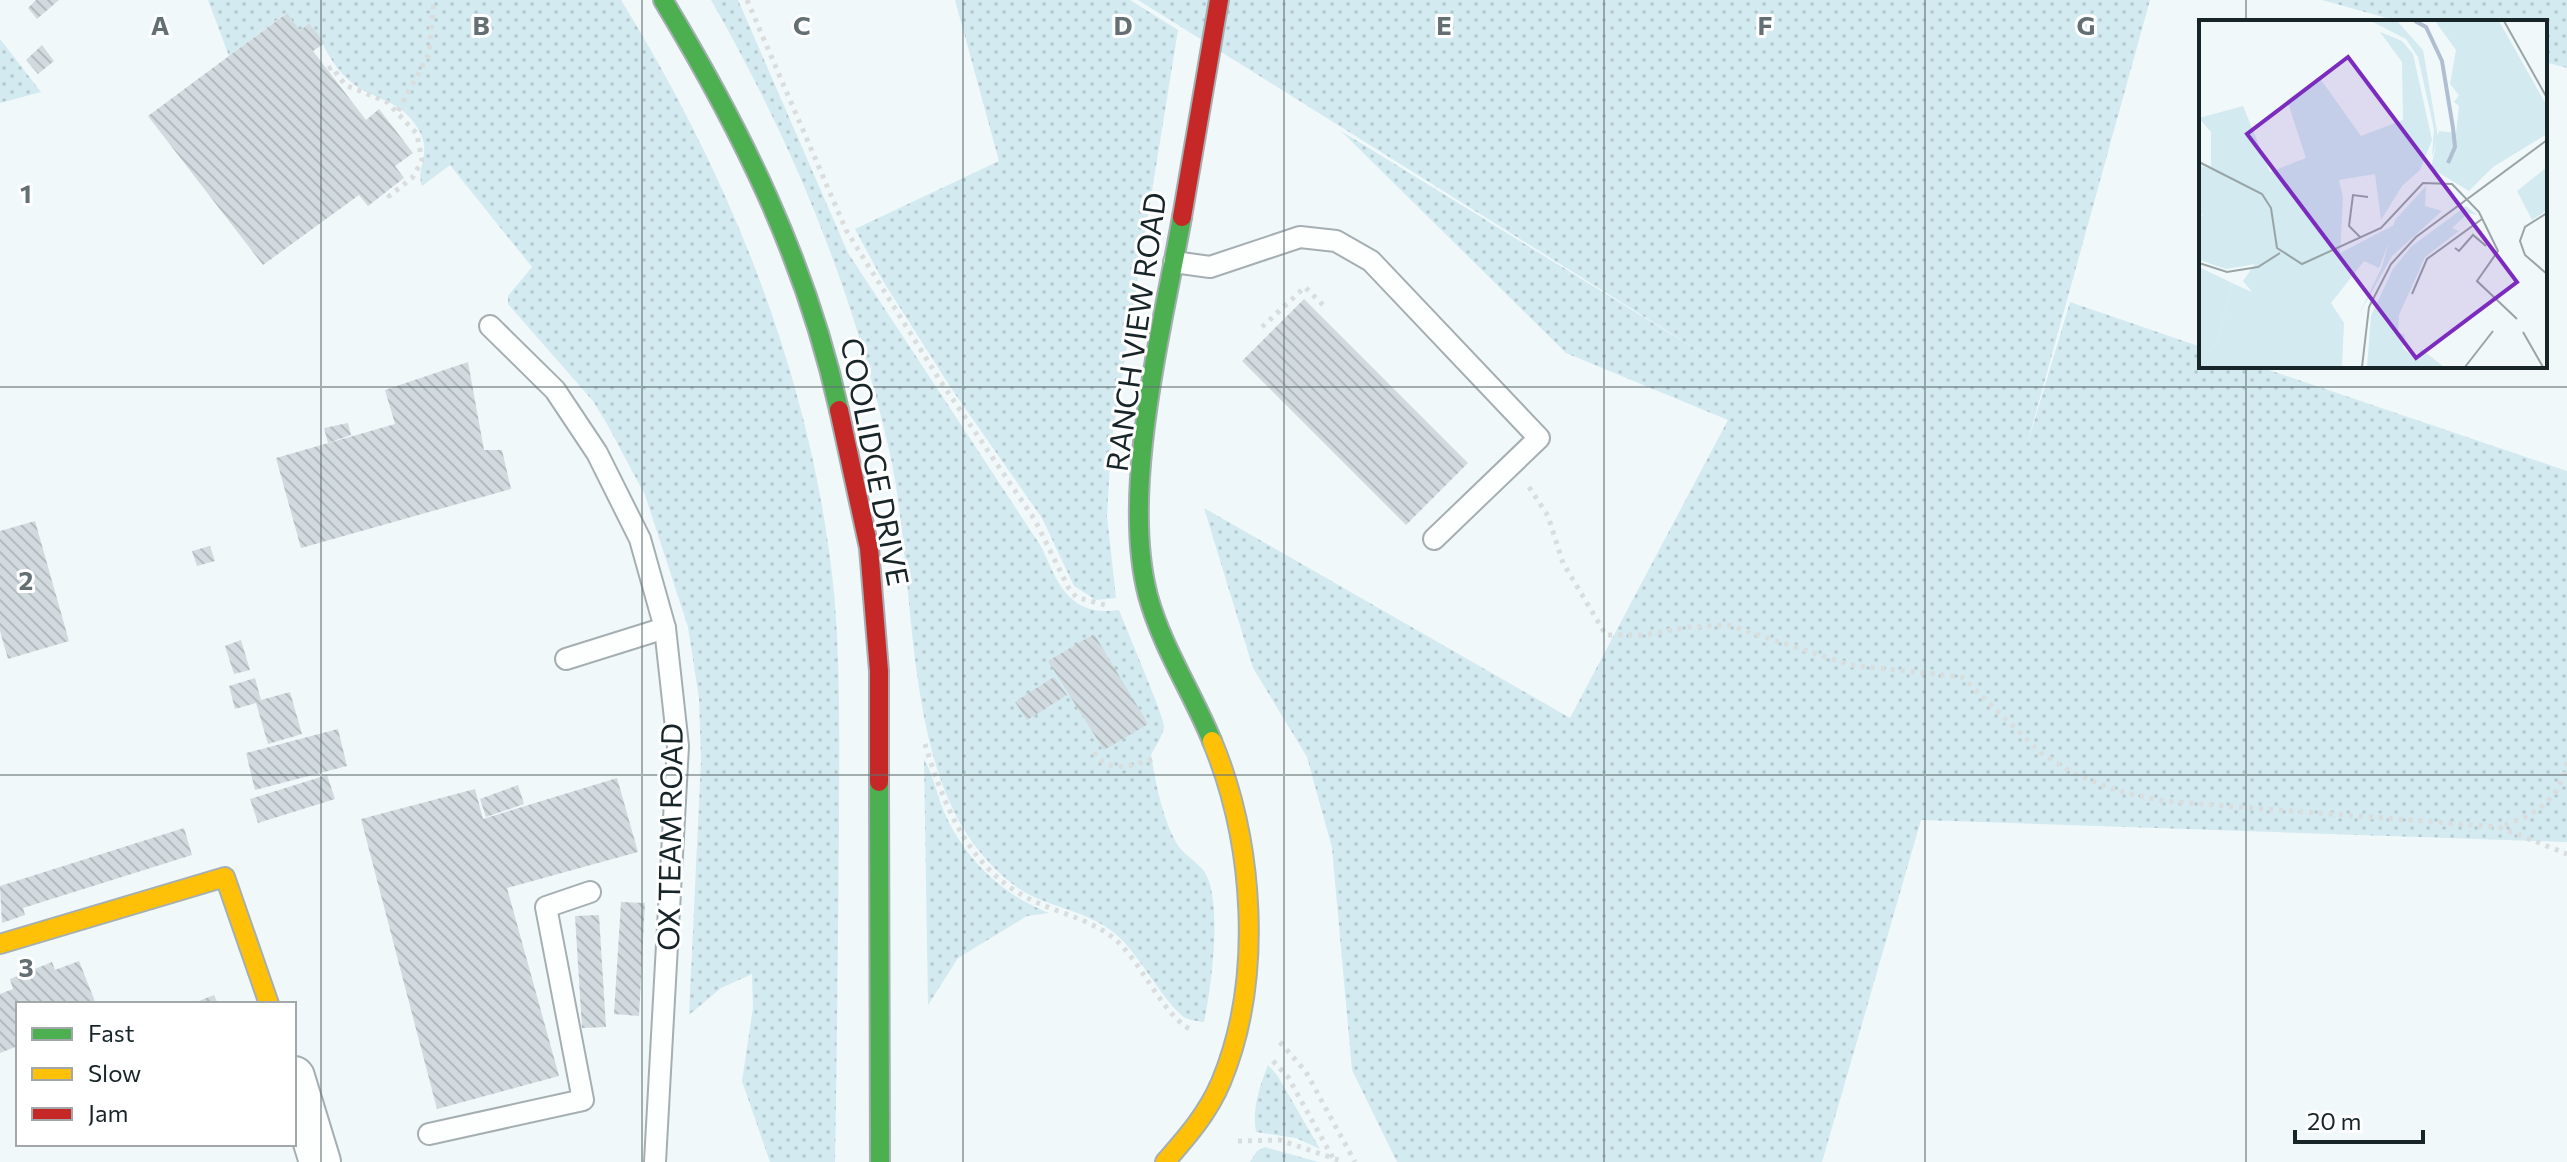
<svg xmlns="http://www.w3.org/2000/svg" width="2567" height="1162" font-family="Commissioner,sans-serif">
<style>
.grass{fill:url(#grass-dots)}
.building{fill:url(#building-back-hatch)}
.lines{fill:none;stroke-linecap:round;stroke-linejoin:round}
.lane-casing{stroke:#a5afb2;stroke-width:24}
.street-casing{stroke:#a5afb2;stroke-width:44}
.fast-casing{stroke:#a5afb2;stroke-width:22}
.slow-casing{stroke:#a5afb2;stroke-width:22}
.jam-casing{stroke:#a5afb2;stroke-width:22}
.path{stroke:#daddde;stroke-width:5;stroke-dasharray:4 6;stroke-linecap:butt}
.lane{stroke:#fdfefe;stroke-width:20}
.street{stroke:#fdfefe;stroke-width:40}
.fast{stroke:#4caf50;stroke-width:18}
.slow{stroke:#ffc107;stroke-width:18}
.jam{stroke:#c62828;stroke-width:18}
.grid{fill:none;stroke:#636f72;stroke-width:2;stroke-opacity:0.55}
.labels{text-anchor:middle;stroke-width:6;stroke-linejoin:round;paint-order:stroke}
.street-label{font-size:30px;fill:#172529;stroke:#fff}
.inset-river{fill:none;stroke:#b1bed1;stroke-width:4}
.inset-road{fill:none;stroke:#99a4a6;stroke-width:2}
.view{fill:#7b2cbf;fill-opacity:0.15;stroke:#7b2cbf;stroke-width:4}
.inset-edge{fill:none;stroke:#172529;stroke-width:4}
.grid-label{font-size:26px;text-anchor:middle;font-weight:bold;fill:#636f72;stroke:#fff;stroke-width:6;stroke-linejoin:round;paint-order:stroke}
</style>
<defs>
<pattern id="grass-dots" width="8" height="8" patternUnits="userSpaceOnUse" patternTransform="scale(2)"><rect width="8" height="8" fill="#d2eaf0"/><path d="M2 2h.1M6 6h.1" fill="none" stroke="#b4c9ce" stroke-width="1.8" stroke-linecap="round"/></pattern>
<pattern id="building-back-hatch" width="6" height="6" patternUnits="userSpaceOnUse" patternTransform="scale(2)"><rect width="6" height="6" fill="#d1dade"/><path d="M-1 5l2 2M0 0l6 6M5-1l2 2" fill="none" stroke="#b3bbbe"/></pattern>
</defs>
<rect width="100%" height="100%" fill="#f0f8fa"/>
<g class="grass">
<path d="M208,0h413c111,180 192,381 213,593 7,78 5,158 5,236 -1,111 -2,222 -4,333h-65l-28,-81 11,-73 -1,-34 -31,14 -32,27 12,-255 -2,-61 -11,-72 -43,-132 -38,-71 -14,-23 -85,-97v-8l24,-29 -82,-102 -28,21c-7,-19 12,-32 -5,-59 -18,-29 -45,-27 -66,-45 -22,-18 -26,-39 -42,-59l-9,8 -14,-18 -57,43z"/>
<path d="M711,0h27l110,253 194,295c17,39 29,69 77,62 7,19 46,108 45,117 -1,9 -9,20 -13,28 5,29 11,63 26,89 7,11 19,17 26,26 21,26 8,120 1,152 -5,-1 -13,-1 -18,-4 -16,-7 -47,-62 -65,-79 -25,-25 -60,-29 -91,-44 -20,-10 -41,-31 -54,-48 -74,-95 -60,-277 -86,-393 -37,-165 -95,-307 -179,-454z"/>
<path d="M955,0h175l48,30 -67,415 -4,71 9,82 -20,2 -22,-14 -32,-68 -89,-127 -70,-110 -28,-52 144,-68z"/>
<path d="M1138,0h1012l-125,452 45,-150 131,45v19h56l310,105v371l-646,-22 -99,342h-425l-45,-92 -20,-222 -25,-91 -54,-89 -49,-160 366,210 158,-298 -162,-67 -225,-222 387,238z"/>
<path d="M2322,0h245v68l-22,-6v-40h-144z"/>
<path d="M0,39l41,53 -41,11z"/>
<path d="M924,759c9,15 13,36 20,53 21,47 57,82 105,101l-22,3 -69,42 -30,47z"/>
<path d="M1268,1065l9,10 43,74 -24,-11 -40,-6c-4,-24 3,-44 12,-67z"/>
<path d="M1265,1147l53,15h-68l7,-11z"/>
</g>
<g class="building">
<path d="M36,0h23l-22,19 -9,-11z"/>
<path d="M287,13l13,18 9,-8 16,20 -12,8 53,69 13,-11 34,44 -18,13 9,12 -36,28 -9,-11 -96,70 -115,-149z"/>
<path d="M42,45l12,16 -16,13 -12,-14z"/>
<path d="M1304,299l164,164 -62,62 -164,-164z"/>
<path d="M468,362l16,88h18l9,39 -210,59 -25,-90 119,-34 -10,-34z"/>
<path d="M348,423l3,12 -23,8 -4,-15z"/>
<path d="M35,521l34,120 -61,18 -8,-28v-100z"/>
<path d="M210,546l5,15 -18,5 -5,-15z"/>
<path d="M1094,634l54,90 -44,26 -56,-89z"/>
<path d="M241,640l9,30 -16,4 -9,-28z"/>
<path d="M1054,677l13,18 -40,25 -12,-18z"/>
<path d="M255,678l6,22 29,-8 12,42 -34,10 -12,-41 -21,6 -6,-23z"/>
<path d="M338,729l9,37 -92,24 -9,-37z"/>
<path d="M327,775l8,24 -77,24 -8,-24z"/>
<path d="M617,778l21,74 -131,36 52,188 -122,33 -76,-290 114,-30 8,30z"/>
<path d="M518,785l6,19 -38,13 -6,-18z"/>
<path d="M184,828l8,27 -169,53 2,7 -23,8 -2,-37z"/>
<path d="M621,902l24,1 -6,113 -25,-2z"/>
<path d="M599,915l7,112 -24,1 -7,-112z"/>
<path d="M79,961l17,43h-78v42l-18,7v-59l13,-5 -3,-10 42,-17 3,8z"/>
<path d="M214,995l4,9h-27z"/>
</g>
<g class="lines">
<g class="lane-casing">
<g id="lane">
<path d="M1174,262l36,5 90,-30 36,4 35,20 168,177 -105,101"/>
<path d="M490,326l65,64 42,63 43,86 25,89 13,118 -23,416"/>
<path d="M566,659l99,-31"/>
<path d="M429,1134l154,-34 -37,-193 44,-15"/>
</g>
</g>
<g class="street-casing">
<path id="street" d="M294,1077l26,85"/>
</g>
<g class="fast-casing">
<g id="fast">
<path d="M663,0c79,131 143,260 176,410"/>
<path d="M1182,217c-19,109 -62,273 -34,379 14,51 44,96 64,145"/>
<path d="M879,782l1,380"/>
</g>
</g>
<g class="slow-casing">
<g id="slow">
<path d="M0,944l225,-67 44,127"/>
<path d="M1165,1162c22,-25 43,-49 56,-80 43,-103 33,-240 -9,-341"/>
</g>
</g>
<g class="jam-casing">
<g id="jam">
<path d="M1182,217l37,-217"/>
<path d="M839,410l30,138 10,123v111"/>
</g>
</g>
<g class="path">
<path d="M747,0l99,230 93,149 96,141 33,67 8,10 29,8"/>
<path d="M328,69l4,-2 13,18 42,17 30,32 5,27 -10,17 -23,18 -3,-4"/>
<path d="M398,111l31,-57 5,-54"/>
<path d="M1262,327l43,-40 20,20"/>
<path d="M1529,487l19,29 15,47 43,72h38l45,-8 39,-2 122,40 112,12 79,76 32,20 45,18 45,10 336,26"/>
<path d="M925,744c20,65 46,130 113,159 27,12 60,19 81,40 25,24 45,74 74,88"/>
<path d="M1094,752c15,24 41,12 64,6"/>
<path d="M2567,762c-6,38 -33,54 -68,65l68,27"/>
<path d="M1280,1042l26,30 49,90"/>
<path d="M1273,1061l15,16 47,85"/>
<path d="M1238,1141l42,-1 64,22"/>
</g>
<use href="#lane" class="lane"/>
<use href="#street" class="street"/>
<use href="#fast" class="fast"/>
<use href="#slow" class="slow"/>
<use href="#jam" class="jam"/>
</g>
<path class="grid" d="M321,0v1162M642,0v1162M963,0v1162M1284,0v1162M1604,0v1162M1925,0v1162M2246,0v22M2246,366v796M0,387h2567M0,775h2567"/>
<g class="labels">
<g class="street-label">
<text transform="translate(1137 332) rotate(-82)" y="10">RANCH VIEW ROAD</text>
<text transform="translate(874 462) rotate(79)" y="10">COOLIDGE DRIVE</text>
<text transform="translate(671 837) rotate(-89)" y="10">OX TEAM ROAD</text>
</g>
</g>
<g transform="translate(2199 20)">
<rect width="348" height="348" fill="#f0f8fa"/>
<path d="M172,1h26l26,29 15,87 -6,20 2,-28 -16,-72 -12,-18zM236,1h64l48,85v28l-54,33 -24,24 -38,-23 8,-37 17,2 3,-27 -5,-4 5,-7 -9,-11 6,-34zM181,12l22,9 11,13 19,86 -12,30 -18,16 -21,34 -6,-46 -36,6 4,18 -3,55 56,-29 -17,44 -15,-7 -33,42 13,20 -2,44h-143v-7l18,-17 15,-60 20,9 -9,-11 12,-17 -29,5 -27,-9v-42l6,-5 -6,3v-51l12,4v-37l-12,-14 44,-12 27,66 36,-14 -19,-58 32,-23 42,59 42,-16 -1,-58zM348,147v43l-15,10 -15,-29zM227,166l-1,20 17,5 -50,45 -34,60 24,-49 13,-47zM267,186l11,9 -9,-2 -16,15 7,3 -34,26 -26,58 -1,17 7,3 -2,13 14,12 4,-11 23,18h-77l4,-51 22,-47 19,-23z" fill="#d2eaf0"/>
<path d="M0,247l33,16 -15,60 -18,17zM77,272h30v75h-33z" fill="#d2eaf0"/>
<path class="inset-river" d="M216,1l11,6 16,34 11,67 2,19 -7,16"/>
<path class="inset-road" d="M305,1l43,77M0,142l63,32 9,14 6,40 25,16 79,-36 42,-45 29,1 27,28 19,39 -21,30 40,38M348,193l-22,14 -5,14 5,14 22,19M162,218l-12,-12 4,-31 15,2M256,228l4,3 14,-16 13,11M0,243l28,9 31,-5 22,-14M213,274l15,-35 55,-40M324,312l20,35M163,347l7,-60 22,-43 25,-27 131,-97M266,347l28,-36"/>
<path class="view" d="M149,37l169,225 -101,76 -169,-224z"/>
<rect width="348" height="348" class="inset-edge"/>
</g>
<g class="grid-label">
<text x="160" y="35">A</text>
<text x="481" y="35">B</text>
<text x="802" y="35">C</text>
<text x="1123" y="35">D</text>
<text x="1444" y="35">E</text>
<text x="1765" y="35">F</text>
<text x="2086" y="35">G</text>
<text x="26" y="203">1</text>
<text x="26" y="590">2</text>
<text x="26" y="977">3</text>
</g>
<rect x="16" y="1002" width="280" height="144" fill="#ffffff" stroke="#a2a8a9" stroke-width="2"/>
<rect x="32" y="1028" width="40" height="12" fill="#4caf50" stroke="#a2a8a9" stroke-width="2"/>
<text x="88" y="1042" font-size="24" fill="#172529">Fast</text>
<rect x="32" y="1068" width="40" height="12" fill="#ffc107" stroke="#a2a8a9" stroke-width="2"/>
<text x="88" y="1082" font-size="24" fill="#172529">Slow</text>
<rect x="32" y="1108" width="40" height="12" fill="#c62828" stroke="#a2a8a9" stroke-width="2"/>
<text x="88" y="1122" font-size="24" fill="#172529">Jam</text>
<path d="M2295 1130v12h128v-12" fill="none" stroke="#172529" stroke-width="4"/>
<text x="2307" y="1130" font-size="24" fill="#172529" stroke="#ffffff" stroke-width="6" paint-order="stroke">20 m</text>
</svg>
